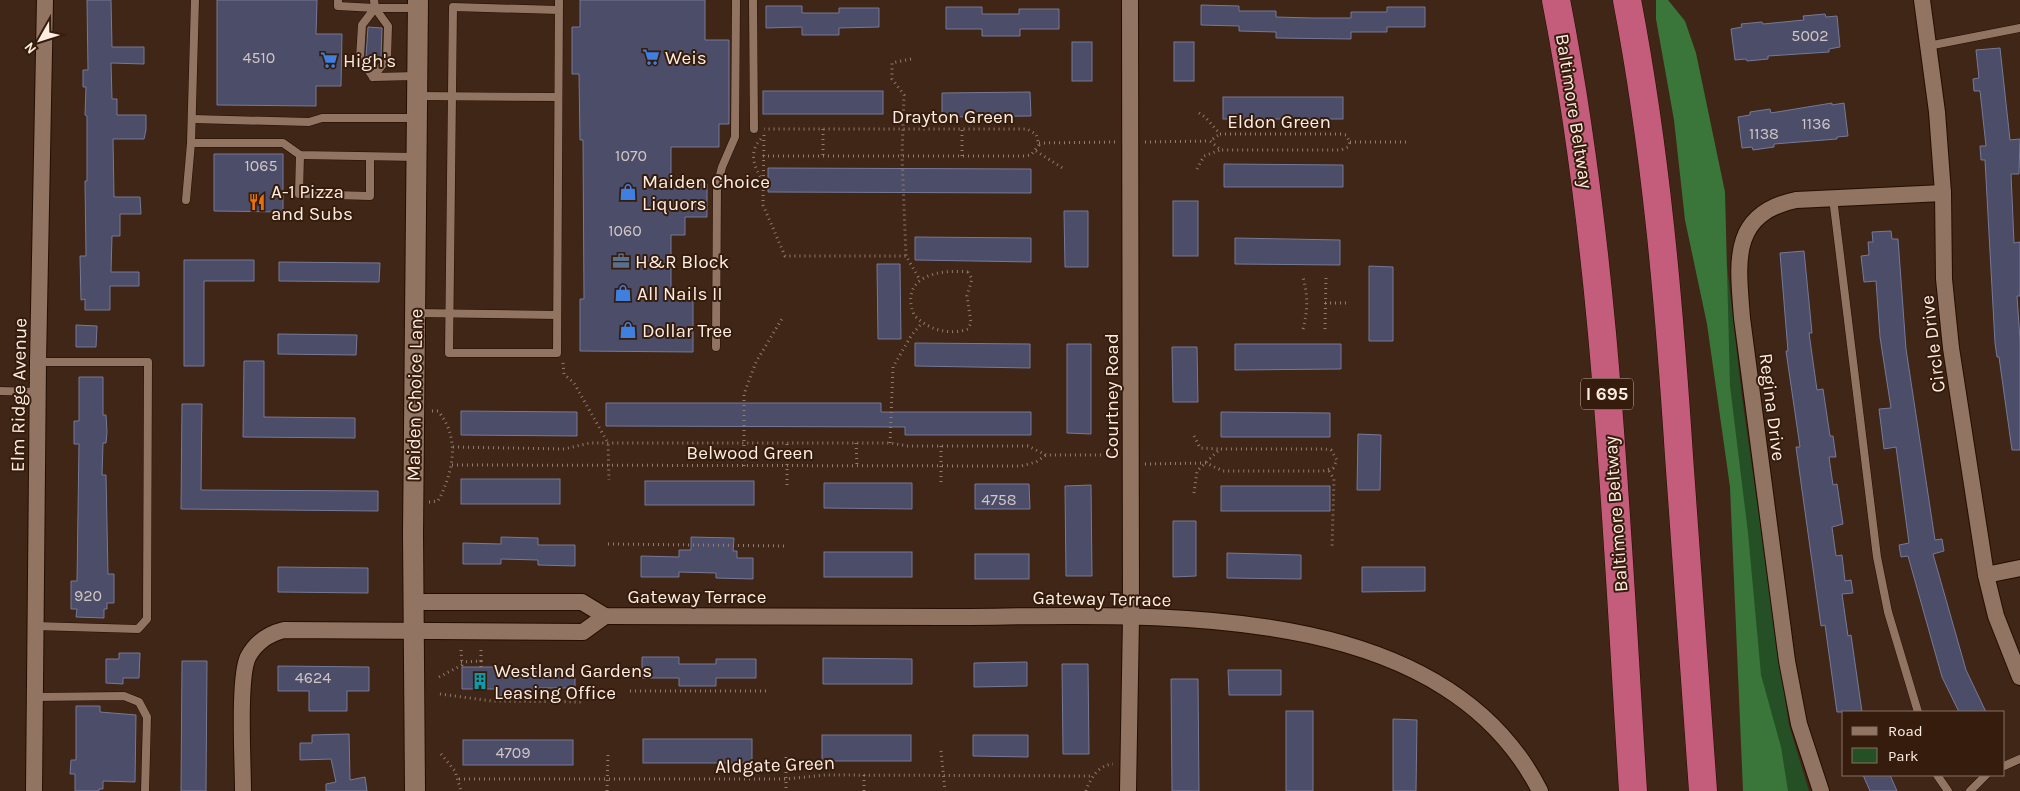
<svg xmlns="http://www.w3.org/2000/svg" width="2020" height="791" font-family="Karla,sans-serif">
<style>
.green{fill:#255025}
.forest{fill:#3a763a}
.building{fill:#4b4d69;stroke:#767997}
.lines{fill:none;stroke-linecap:round;stroke-linejoin:round}
.service-casing{stroke:#250e01;stroke-width:9}
.minor-casing{stroke:#250e01;stroke-width:18}
.tertiary-casing{stroke:#250e01;stroke-width:22}
.motorway-casing{stroke:#250e01;stroke-width:29}
.path{stroke:#927c6f;stroke-width:3;stroke-dasharray:1 4;stroke-linecap:butt}
.service{stroke:#927462;stroke-width:8}
.minor{stroke:#927462;stroke-width:16}
.tertiary{stroke:#927462;stroke-width:20}
.motorway{stroke:#c45c7b;stroke-width:28}
.labels{text-anchor:middle;stroke-width:4;stroke-linejoin:round;paint-order:stroke}
.number-label{font-size:16px;fill:#d1c5c4}
.shield{fill:#351c0c;stroke:#c2aea2;stroke-width:1}
.shield-label{font-size:18px;font-weight:bold;fill:#feede2}
.poi-label{font-size:19px;fill:#feede2;stroke:#351c0c;text-anchor:start}
.street-label{font-size:19px;fill:#feede2;stroke:#351c0c}
</style>
<rect width="100%" height="100%" fill="#3f2616"/>
<path class="green" d="M1713,212l14,54 15,131 47,328 20,66h-50z"/>
<path class="forest" d="M1656,0h12l17,21 11,32 29,139 5,194 18,147 13,142 20,72 7,44h-45l-13,-304 -23,-163 -22,-104 -11,-100 -18,-101z"/>
<g class="building">
<path d="M87,0h24l1,47h32v17l-33,-1 1,36h5v16h29v15l-2,9h-31l1,58h26l1,17h-21v22h-8l-1,36h28v14h-29v24h-25v-11l-4,1 -1,-44h6l-1,-75h2v-65l-2,-1 1,-28h-3v-17h5z"/>
<path d="M217,0h100l-1,34h26l-1,52h-25v20l-99,-1z"/>
<path d="M580,0h125v40h24v84h-10v23h-48v37h36v33h-22v18h-14v64h22v53l-113,-1v-52h4l-1,-159h-3l-1,-66h-7v-47h8z"/>
<path d="M1201,5l38,1v5h37v6l37,1h38v-6h36v-5h38v20h-38v5h-36v7l-75,-1v-6l-37,-1v-5l-38,-1z"/>
<path d="M766,6h36v7h37v-5h40v19l-40,1v7h-37v-8l-36,1z"/>
<path d="M946,7h36v7h37v-5h40v20h-39v7h-38v-7h-36z"/>
<path d="M1825,14l1,3 11,-1 3,31 -11,2v3l-61,4v3l-21,2 -1,-2 -11,1 -4,-31 11,-2 -1,-3 21,-2 1,2 41,-4 -1,-4z"/>
<path d="M368,27l14,1 -1,29 -2,3h-11l-2,-3z"/>
<rect x="1072" y="42" width="20" height="39"/>
<rect x="1174" y="42" width="20" height="39"/>
<path d="M2000,48l10,92 10,-1 -1,35h-8l3,69 6,-1v54h-3l3,44v110h-8l-13,-93h-2l-2,-14 -10,-183h-4l-1,-14h6l-6,-55h-6l-1,-12 6,-1 -3,-28z"/>
<rect x="763" y="91" width="120" height="23"/>
<path d="M1030,92l1,24 -89,1v-24z"/>
<rect x="1223" y="97" width="120" height="22"/>
<path d="M1832,103v2l12,-2 4,33 -11,1v2l-63,5v3l-21,3 -1,-3 -10,1 -4,-31 12,-2v-3l20,-3 1,4z"/>
<path d="M214,154h69v58l-69,-1z"/>
<path d="M1224,164l119,1v22h-119z"/>
<path d="M768,168l263,1v24l-263,-1z"/>
<rect x="1173" y="201" width="25" height="55"/>
<path d="M1064,211h24v56h-23z"/>
<path d="M1891,231l1,8h6l8,110 29,191 7,-1 2,12 -11,3 33,116 20,42h-27l-17,-35 -34,-121 -7,1 -2,-12 10,-2 -13,-96 -12,2 -5,-40 12,-1 -11,-71 -4,-56 -12,1 -3,-26 8,-1 -1,-13h5l-1,-10z"/>
<path d="M915,237l116,1v24l-116,-2z"/>
<path d="M1235,238l105,2v25l-105,-1z"/>
<path d="M1804,251l8,82h-3l8,57 6,-1 7,47h3l3,21h-7l4,28 4,-1 6,40 -11,3 4,29 6,-1 3,26 6,-1 2,13 -11,1 6,42 3,-1 11,77h-25l-12,-87 -4,1 -25,-179h4l-14,-96h2l-8,-98z"/>
<path d="M184,260h70v21h-50v85h-20z"/>
<path d="M279,262l101,1 -1,19 -100,-1z"/>
<path d="M877,264h23l1,75h-23z"/>
<path d="M1369,266l24,1v74h-24z"/>
<path d="M76,325l21,1 -1,21h-20z"/>
<path d="M278,334l79,1 -1,20 -78,-1z"/>
<path d="M915,343l115,1v24l-115,-2z"/>
<path d="M1067,344h24v90l-24,-1z"/>
<path d="M1235,344h106v25l-106,1z"/>
<path d="M1172,347h25l1,55h-25z"/>
<path d="M244,361h20v56l91,1v20l-112,-1z"/>
<path d="M79,377h24v38h3l1,17 -1,11h-3l-1,32h4l2,99h6v29h-7v6h-3v9l-28,-1 1,-8h-6v-28h6l2,-137h-5v-23h5z"/>
<path d="M606,403h275v9h150v23h-126v-8l-299,-1z"/>
<path d="M182,404h20l-1,86 177,1v20l-197,-2z"/>
<path d="M461,411l116,1v24l-116,-1z"/>
<path d="M1221,412l109,1v24h-109z"/>
<path d="M1358,434l23,1 -1,55h-23z"/>
<rect x="461" y="479" width="99" height="25"/>
<rect x="645" y="481" width="109" height="24"/>
<path d="M824,483h88v26l-88,-1z"/>
<path d="M975,484h54l1,25h-55z"/>
<path d="M1091,485l1,91h-26l-1,-90z"/>
<rect x="1221" y="486" width="109" height="25"/>
<path d="M1173,521h23v55l-23,1z"/>
<path d="M501,537l37,1v7h37v21l-37,-1v-5l-37,-1v5h-38v-21l38,1z"/>
<path d="M691,537l43,1 -1,13h4v7h16v21l-37,-1v-5l-37,-1v5h-38v-21l38,1v-7h12z"/>
<rect x="824" y="552" width="88" height="25"/>
<path d="M1227,553l74,2v24l-74,-1z"/>
<rect x="975" y="554" width="54" height="25"/>
<path d="M278,567l90,1v25l-90,-1z"/>
<path d="M1362,567h63v24l-63,1z"/>
<path d="M119,653h21l-1,25h-16v6l-17,-1v-24h13z"/>
<path d="M642,657h37v7h37v-5h40v19h-40v8h-37v-8h-37z"/>
<path d="M823,658l89,1v25h-89z"/>
<path d="M182,661h25l-1,130h-25z"/>
<path d="M1027,662v24l-53,1v-24z"/>
<path d="M1062,664h26l1,90h-26z"/>
<path d="M278,666l91,1v24h-22v20h-38v-20h-31z"/>
<path d="M462,667h36v7h37v-5h40v19h-40l1,8h-37l-1,-7h-36z"/>
<path d="M1228,670h53v25h-52z"/>
<path d="M1171,679h27l1,112h-27z"/>
<path d="M76,706h24v6l36,3 -1,67 -32,-1v8h-4v2h-24v-17h-5l1,-14h5z"/>
<rect x="1286" y="711" width="27" height="80"/>
<path d="M1393,719l24,1 -1,71h-23z"/>
<path d="M349,734l1,46 15,-3 2,14h-41v-7l10,-2 -5,-23 -31,1v-17h12v-8z"/>
<rect x="822" y="735" width="89" height="26"/>
<path d="M973,735h55v22l-55,-1z"/>
<rect x="643" y="739" width="109" height="24"/>
<rect x="463" y="740" width="110" height="25"/>
<path d="M1863,775h27l7,16h-27z"/>
</g>
<g class="lines">
<g class="service-casing">
<g id="service">
<path d="M195,0l-4,143h92l17,12 116,2"/>
<path d="M338,0v6l37,2 -1,-8"/>
<path d="M753,0l1,129"/>
<path d="M375,8h42"/>
<path d="M558,10l-105,-3 -4,346h108l2,-353"/>
<path d="M1928,46l92,-18"/>
<path d="M373,77l14,-18 1,-33 -13,-18"/>
<path d="M373,77l-13,-19 2,-33 13,-17"/>
<path d="M373,77l43,-1"/>
<path d="M417,96l141,1"/>
<path d="M193,119l116,3 13,-4h94"/>
<path d="M300,155l-1,39 71,2v-39"/>
<path d="M1833,198l44,359 11,55 30,100"/>
<path d="M186,200l5,-57"/>
<path d="M416,313l141,2"/>
<path d="M716,347l1,-160 5,-20 13,-30 1,-137"/>
<path d="M0,391l38,1"/>
<path d="M35,626l103,3 9,-10 1,-257h-110"/>
<path d="M35,697l89,-1 15,6 8,15 -2,74"/>
<path d="M2004,766l16,-7"/>
<path d="M1937,775l11,16"/>
<path d="M1970,791l16,-16"/>
</g>
</g>
<g class="minor-casing">
<g id="minor">
<path d="M1922,0l15,112 6,81 1,86 7,69 35,227 10,41 24,61"/>
<path d="M1986,575l34,-7"/>
<path d="M414,602h168l23,14c113,0 227,1 340,1 189,0 493,-27 595,174"/>
<path d="M34,791l4,-429 7,-362"/>
<path d="M243,791c0,-28 -5,-113 5,-134 8,-15 20,-23 36,-27l299,2 22,-16"/>
<path d="M1128,791l3,-173 -1,-618"/>
<path d="M1821,791l-22,-67 -12,-63 -45,-343c-4,-54 -13,-104 54,-118l147,-7"/>
</g>
</g>
<g class="tertiary-casing">
<path id="tertiary" d="M415,791l-2,-257 5,-534"/>
</g>
<g class="motorway-casing">
<g id="motorway">
<path d="M1556,0c51,260 60,527 77,791"/>
<path d="M1627,0c29,151 42,303 52,456 8,112 16,223 24,335"/>
</g>
</g>
<g class="path">
<path d="M911,59l-19,4v16l12,16 -2,61 4,100 14,24"/>
<path d="M1199,113l6,4 15,17"/>
<path d="M823,129v27"/>
<path d="M1220,134h121l5,1 4,7 -2,5 -7,3h-120l-11,-9z"/>
<path d="M764,135l-1,70 22,51h121"/>
<path d="M761,139c-13,13 -7,28 2,42"/>
<path d="M1145,142l65,-1"/>
<path d="M1350,142h60"/>
<path d="M1039,143l77,-1"/>
<path d="M1036,151l28,18"/>
<path d="M763,156h261l7,-1 8,-10 -3,-11 -9,-5h-263"/>
<path d="M962,156v-26"/>
<path d="M1197,169l7,-13 16,-6"/>
<path d="M968,272l4,7 -5,17 4,27 -3,6c-19,7 -41,0 -54,-14 -15,-39 25,-46 54,-43z"/>
<path d="M1325,303h25"/>
<path d="M1303,329c5,-19 5,-33 0,-52"/>
<path d="M1325,329l1,-52"/>
<path d="M563,363l1,11 10,9 34,60 1,37"/>
<path d="M1194,436l6,12 19,1"/>
<path d="M856,443l1,23"/>
<path d="M890,443l3,-76 18,-31 11,-13"/>
<path d="M941,446v37"/>
<path d="M453,447l111,2 26,-6h300l18,3h120l18,9h70"/>
<path d="M1145,464l61,-1 17,8h100l10,-3 4,-8 -6,-10 -6,-1h-105l-23,22 -3,22"/>
<path d="M452,465l569,1 15,-4 10,-7"/>
<path d="M744,466v-72l12,-32 27,-45"/>
<path d="M1329,471l5,8 -2,69"/>
<path d="M787,485v-42"/>
<path d="M429,502l9,-1c15,-28 23,-63 0,-90h-8"/>
<path d="M608,544l179,2"/>
<path d="M481,661v6"/>
<path d="M461,662l20,-1v-12"/>
<path d="M439,677l23,-12 -1,-16"/>
<path d="M630,691h136"/>
<path d="M440,694l52,7 92,1"/>
<path d="M941,751l4,40"/>
<path d="M441,754l14,17 6,20"/>
<path d="M786,757v34"/>
<path d="M459,779h327l39,-4 267,1"/>
<path d="M607,791l1,-36"/>
<path d="M864,791v-16"/>
<path d="M1086,791c4,-13 13,-26 27,-27"/>
</g>
<use href="#service" class="service"/>
<use href="#minor" class="minor"/>
<use href="#tertiary" class="tertiary"/>
<use href="#motorway" class="motorway"/>
</g>
<defs>
<g id="supermarket-bare" transform="scale(1.35)"><path d="M-6-5.5h2.5l.6 2H6L4.5 2H-2.5L-4.4-4H-6ZM-1.5 3.2a1.3 1.3 0 1 0 .1 0ZM3 3.2a1.3 1.3 0 1 0 .1 0Z" fill="#3f7fe0" stroke="#351c0c" stroke-width="2.5" paint-order="stroke"/></g>
<g id="shop-bare" transform="scale(1.35)"><path d="M-5-2.5h2.3a2.7 3.5 0 0 1 5.4 0H5L5.5 6h-11ZM-1.5-2.5h3a1.5 2.3 0 0 0-3 0Z" fill="#3f7fe0" stroke="#351c0c" stroke-width="2.5" paint-order="stroke"/></g>
<g id="restaurant-bare" transform="scale(1.35)"><path d="M-5-6h1v4h1v-4h1v4h1v-4h1v5L-1.5 .5V6h-2V.5L-5-1ZM5-6V6H3V1.5H1.5Q1.5-4 5-6Z" fill="#e8710a" stroke="#351c0c" stroke-width="2.5" paint-order="stroke"/></g>
<g id="office-bare" transform="scale(1.35)"><path d="M-6-3h4V-5.5h4V-3h4V5H-6ZM-1-4.5V-3h2v-1.5ZM-6 0V1H6V0Z" fill="#5c6f8a" stroke="#351c0c" stroke-width="2.5" paint-order="stroke"/></g>
<g id="building-bare" transform="scale(1.35)"><path d="M-4-6H4V6H1V3H-1V6H-4ZM-2.5-4.3h1.7v1.8h-1.7ZM.8-4.3h1.7v1.8H.8ZM-2.5-1h1.7V.8h-1.7ZM.8-1h1.7V.8H.8Z" fill="#0f9aa8" stroke="#351c0c" stroke-width="2.5" paint-order="stroke"/></g>
</defs>
<g fill-rule="evenodd">
<use href="#supermarket-bare" x="651" y="57"/>
<use href="#supermarket-bare" x="329" y="60"/>
<use href="#shop-bare" x="628" y="192"/>
<use href="#restaurant-bare" x="257" y="202"/>
<use href="#office-bare" x="621" y="261"/>
<use href="#shop-bare" x="623" y="293"/>
<use href="#shop-bare" x="628" y="330"/>
<use href="#building-bare" x="480" y="681"/>
</g>
<g class="labels">
<g class="number-label">
<text x="1810" y="41">5002</text>
<text x="259" y="63">4510</text>
<text x="1816" y="129">1136</text>
<text x="1764" y="139">1138</text>
<text x="631" y="161">1070</text>
<text x="261" y="171">1065</text>
<text x="625" y="236">1060</text>
<text x="999" y="505">4758</text>
<text x="88" y="601">920</text>
<text x="313" y="683">4624</text>
<text x="513" y="758">4709</text>
</g>
<rect class="shield" x="1581" y="378.5" width="52" height="31" rx="4"/>
<g class="shield-label">
<text x="1607" y="400">I 695</text>
</g>
<g class="poi-label">
<text x="665" y="64">Weis</text>
<text x="343" y="67">High's</text>
<text x="642" y="188">Maiden Choice<tspan x="642" dy="22">Liquors</tspan></text>
<text x="271" y="198">A-1 Pizza<tspan x="271" dy="22">and Subs</tspan></text>
<text x="635" y="268">H&amp;R Block</text>
<text x="637" y="300">All Nails II</text>
<text x="642" y="337">Dollar Tree</text>
<text x="494" y="677">Westland Gardens<tspan x="494" dy="22">Leasing Office</tspan></text>
</g>
<g class="street-label">
<text transform="translate(1575 111) rotate(81)" y="7">Baltimore Beltway</text>
<text x="953" y="123">Drayton Green</text>
<text x="1279" y="128">Eldon Green</text>
<text transform="translate(1932 344) rotate(-97)" y="7">Circle Drive</text>
<text transform="translate(18 395) rotate(-89)" y="7">Elm Ridge Avenue</text>
<text transform="translate(414 395) rotate(-89)" y="7">Maiden Choice Lane</text>
<text transform="translate(1111 396) rotate(-90)" y="7">Courtney Road</text>
<text transform="translate(1773 407) rotate(83)" y="7">Regina Drive</text>
<text x="750" y="459">Belwood Green</text>
<text transform="translate(1615 514) rotate(-94)" y="7">Baltimore Beltway</text>
<text x="697" y="603">Gateway Terrace</text>
<text transform="translate(1102 598) rotate(1)" y="7">Gateway Terrace</text>
<text transform="translate(775 764) rotate(-2)" y="7">Aldgate Green</text>
</g>
</g>
<rect x="1842" y="711" width="162" height="65" fill="#351c0c" stroke="#857062"/>
<rect x="1852" y="727" width="25" height="8" fill="#927462" stroke="#857062"/>
<text x="1888" y="736" font-size="15" fill="#feede2">Road</text>
<rect x="1852" y="748" width="25" height="15" fill="#255025" stroke="#857062"/>
<text x="1888" y="761" font-size="15" fill="#feede2">Park</text>
<g transform="translate(40 40) rotate(231)" stroke="#351c0c" stroke-width="4" paint-order="stroke">
<path d="M0-4L9 19L0 12L-9 19Z" fill="#feede2"/>
<text y="-8" font-size="14" font-weight="bold" text-anchor="middle" fill="#feede2">N</text>
</g>
</svg>
